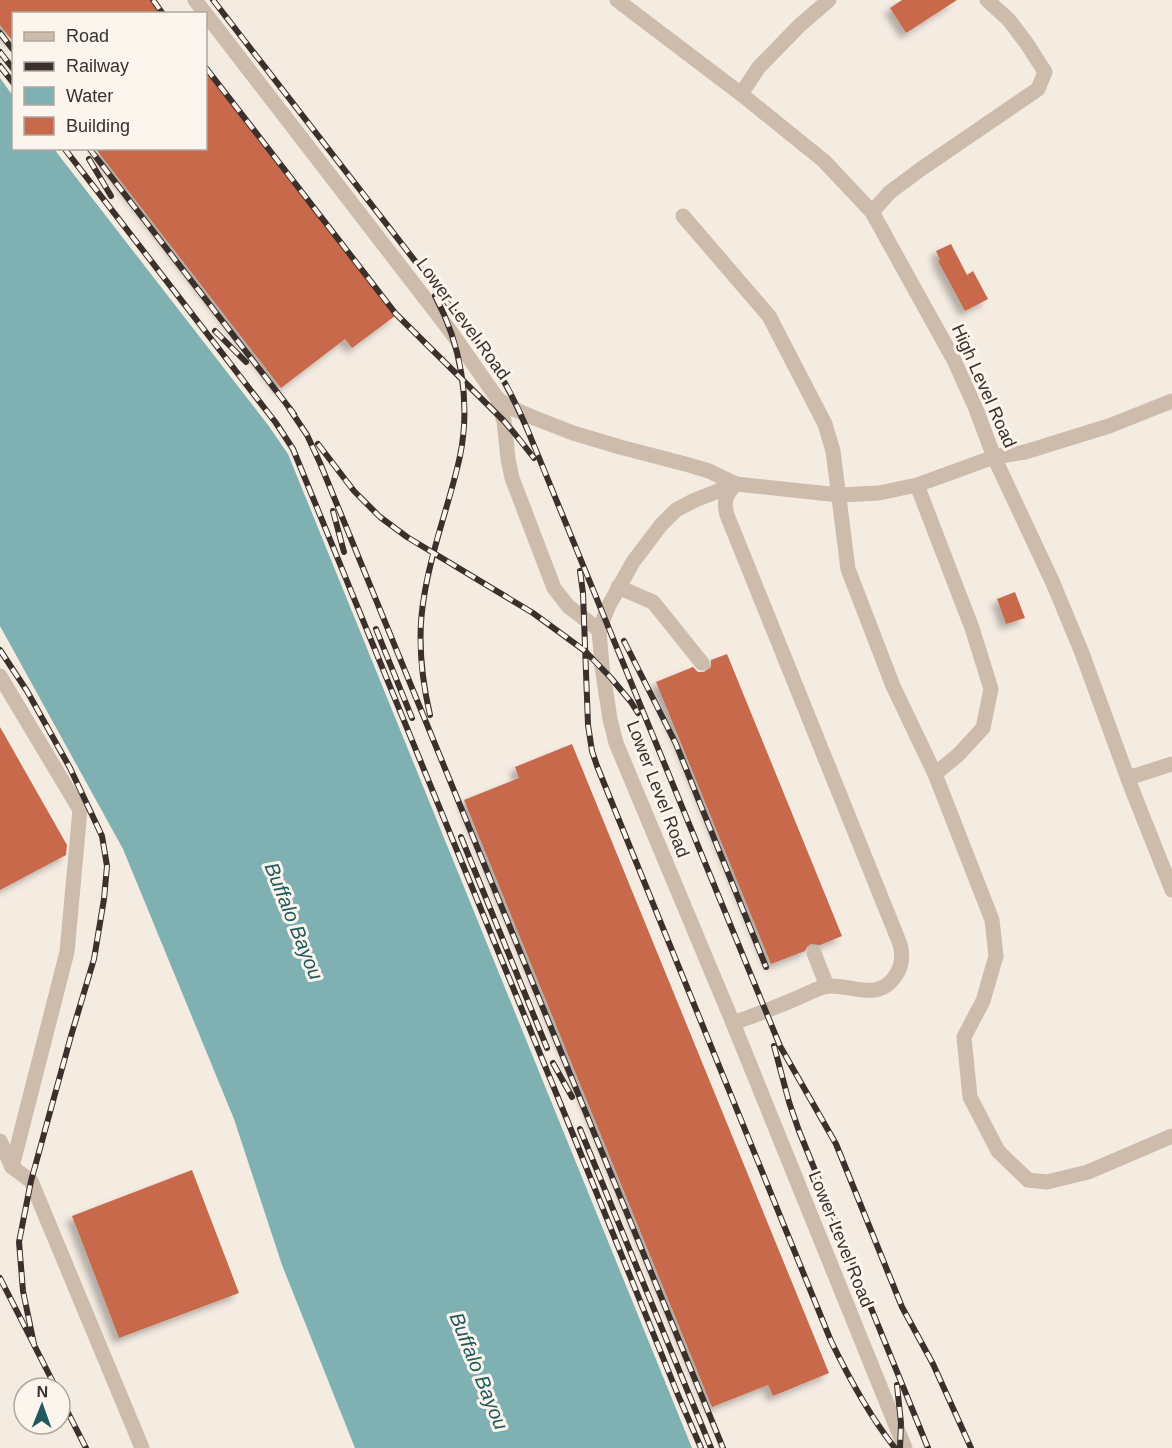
<svg xmlns="http://www.w3.org/2000/svg" width="1172" height="1448" font-family="Arial,sans-serif">
<style>
.water{fill:#7fb0b2}
.building{fill:#c8694b;filter:url(#shadow)}
.lines{fill:none;stroke-linecap:round;stroke-linejoin:round}
.minor{stroke:#cdbbac;stroke-width:15}
.rail-casing{stroke:#3b302b;stroke-width:6}
.rail{stroke:#fbf5ee;stroke-width:4;stroke-dasharray:11;stroke-linecap:butt}
.labels{text-anchor:middle;stroke-width:6;stroke-linejoin:round;paint-order:stroke}
.street-label{font-size:18px;fill:#3b302b;stroke:#fbf5ee}
.water-label{font-size:20px;font-style:italic;fill:#1f5a5e;stroke:#fbf5ee}
</style>
<defs>
<filter id="shadow"><feDropShadow dx="-5.5" dy="5.5" stdDeviation="3" flood-color="#0004"/></filter>
</defs>
<rect width="100%" height="100%" fill="#f4ebe1"/>
<path class="water" d="M0,78l13,18 1,52 40,1 214,276 20,29 404,994h-337l-73,-183 -48,-146 -111,-270 -123,-223z"/>
<g class="building">
<path d="M0,0h150l11,14h-147v29l-14,-18z"/>
<path d="M902,0h55l-51,33 -16,-25z"/>
<path d="M206,72l189,244 -43,32 -7,-9 -64,49 -186,-240h111z"/>
<path d="M951,244l16,31 6,-4 15,28 -23,12 -27,-50 2,-1 -4,-9z"/>
<path d="M1015,592l10,26 -19,6 -9,-25z"/>
<path d="M727,654l115,282 -22,9 -9,-1 -4,3 -2,4 -34,13 -115,-282 37,-15 5,5h6l7,-5v-7z"/>
<path d="M0,727l67,118 -1,10 -66,35z"/>
<path d="M572,744l257,629 -56,23 -5,-11 -56,22 -248,-607 55,-22 -4,-11z"/>
<path d="M192,1170l47,123 -120,45 -47,-122z"/>
</g>
<g class="lines">
<g class="minor">
<path d="M195,0l256,332 46,66 12,9 23,10 41,16 47,14 69,18 20,6 27,13 103,11 40,-2 38,-8 77,-28 31,-5 84,-26 63,-25"/>
<path d="M617,0l124,94 83,67 48,51 82,148 22,49 18,48 59,126 29,70 49,134 41,103"/>
<path d="M741,94l18,-27 41,-42 29,-25"/>
<path d="M872,212l18,-20 31,-23 117,-80 7,-17 -18,-28 -18,-24 -22,-20"/>
<path d="M683,216l86,100 56,108 8,27 15,118 45,117 42,88 57,146 4,36 -13,45 -19,36 6,60 28,54 30,29 19,2 41,-10 84,-36"/>
<path d="M497,398l7,23 4,38 4,19 42,110 14,18 31,24"/>
<path d="M736,484l-41,16 -19,10 -15,15 -28,37 -24,43 -10,25 3,37 8,52 6,24 117,280 172,425"/>
<path d="M917,485l55,143 19,61 -8,39 -25,27 -23,19"/>
<path d="M618,587l35,15 49,61"/>
<path d="M0,676l80,134 -13,142 -55,215"/>
<path d="M1128,778l44,-14"/>
<path d="M814,953l13,33"/>
<path d="M733,1023c23,-8 46,-17 69,-27 7,-3 17,-9 26,-10 23,-2 50,17 68,-11 6,-9 7,-20 4,-31l-173,-429c-4,-14 -1,-21 9,-31"/>
<path d="M0,1141l12,26 19,14 111,267"/>
</g>
<g class="rail-casing">
<g id="rail">
<path d="M153,0l10,14"/>
<path d="M213,0l271,350c22,30 37,63 51,98l245,598 56,98 66,163 31,57 38,84"/>
<path d="M0,33l14,18"/>
<path d="M0,52l14,18"/>
<path d="M0,66l14,18"/>
<path d="M206,68l190,246 108,107 11,13 19,24"/>
<path d="M64,148l212,275 17,26 279,683 106,263 23,53"/>
<path d="M89,148l205,266"/>
<path d="M89,159l22,37"/>
<path d="M215,331l31,31"/>
<path d="M289,408l18,27 13,28 403,985"/>
<path d="M318,444l36,47 26,26 27,20 126,76 52,38 26,27 20,24 7,11"/>
<path d="M333,511l11,41"/>
<path d="M580,571l3,22 5,132 4,26 5,15 234,575c17,35 40,77 64,107"/>
<path d="M376,629l36,89"/>
<path d="M624,641l52,103 90,223"/>
<path d="M0,650l27,41 43,77 32,68 5,30 -3,33 -10,60 -23,77 -40,145 -12,61 4,49 11,53"/>
<path d="M430,715c-9,-39 -13,-78 -6,-118 7,-48 26,-94 36,-141 11,-54 1,-112 -25,-160"/>
<path d="M461,837l86,211"/>
<path d="M774,1046l15,56 10,29 129,317"/>
<path d="M553,1063l19,34"/>
<path d="M580,1129l131,319"/>
<path d="M0,1278l56,110"/>
<path d="M897,1385l4,38 -1,25"/>
<path d="M60,1397l26,51"/>
</g>
</g>
<use href="#rail" class="rail"/>
</g>
<g class="labels">
<g class="street-label">
<text transform="translate(463 319) rotate(54)" y="6">Lower Level Road</text>
<text transform="translate(984 386) rotate(66)" y="6">High Level Road</text>
<text transform="translate(658 789) rotate(69)" y="6">Lower Level Road</text>
<text transform="translate(841 1239) rotate(68)" y="6">Lower Level Road</text>
</g>
<g class="water-label">
<text transform="translate(294 921) rotate(68)" y="7">Buffalo Bayou</text>
<text transform="translate(479 1371) rotate(68)" y="7">Buffalo Bayou</text>
</g>
</g>
<rect x="12" y="12" width="195" height="138" fill="#fbf5ee" stroke="#aea6a0" stroke-width="1.5"/>
<rect x="24" y="32" width="30" height="9" fill="#cdbbac" stroke="#aea6a0" stroke-width="1.5"/>
<text x="66" y="42" font-size="18" fill="#3b302b">Road</text>
<rect x="24" y="62" width="30" height="9" fill="#3b302b" stroke="#aea6a0" stroke-width="1.5"/>
<text x="66" y="72" font-size="18" fill="#3b302b">Railway</text>
<rect x="24" y="87" width="30" height="18" fill="#7fb0b2" stroke="#aea6a0" stroke-width="1.5"/>
<text x="66" y="102" font-size="18" fill="#3b302b">Water</text>
<rect x="24" y="117" width="30" height="18" fill="#c8694b" stroke="#aea6a0" stroke-width="1.5"/>
<text x="66" y="132" font-size="18" fill="#3b302b">Building</text>
<g transform="translate(42 1406) rotate(1)"><circle r="28" fill="#fbf5ee" stroke="#aea6a0" stroke-width="1.5"/>
<path d="M0-4.5L10 22L0 15L-10 22Z" fill="#1f5a5e"/>
<text y="-9" font-size="16" font-weight="bold" text-anchor="middle" fill="#3b302b">N</text>
</g>
</svg>
